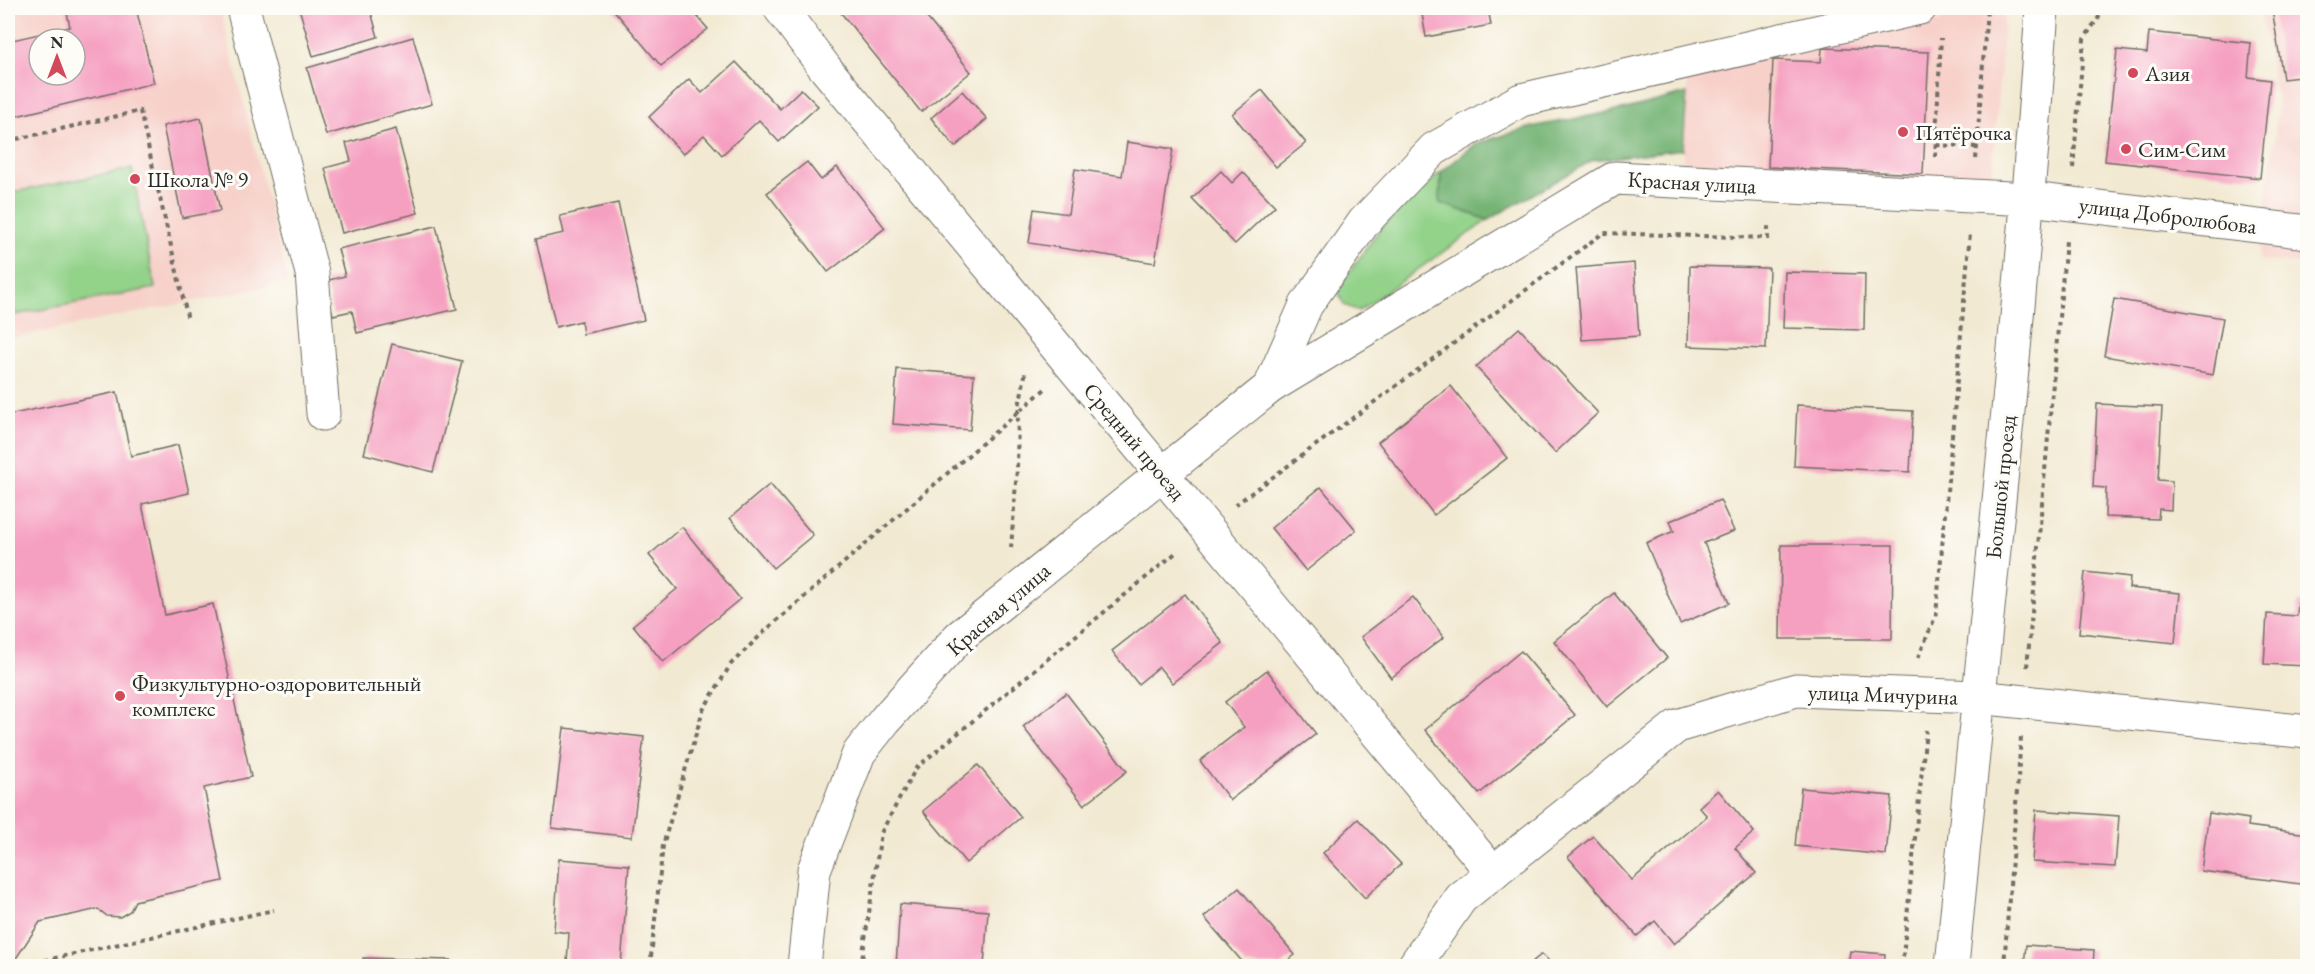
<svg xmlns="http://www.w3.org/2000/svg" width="2315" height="974" font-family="'EB Garamond',serif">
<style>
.built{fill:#f7d0c9;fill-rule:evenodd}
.green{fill:#92d289;stroke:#5e7e5a;stroke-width:1.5}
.forest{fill:#75b475;stroke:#507050;stroke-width:1.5}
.building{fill:#f6a0c1;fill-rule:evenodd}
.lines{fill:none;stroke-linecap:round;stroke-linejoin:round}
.street-casing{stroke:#716e65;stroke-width:35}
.path{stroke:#716e65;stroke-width:4;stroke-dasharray:4.5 4.5;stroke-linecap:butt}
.street{stroke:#fff;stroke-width:33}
.poi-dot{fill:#d1495b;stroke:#fdfcf7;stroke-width:2}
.labels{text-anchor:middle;stroke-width:6;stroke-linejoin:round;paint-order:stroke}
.poi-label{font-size:22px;fill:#2b2b2b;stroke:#fdfcf7;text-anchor:start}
.street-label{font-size:22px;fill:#2b2b2b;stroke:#fdfcf7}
</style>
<rect width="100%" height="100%" fill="#fdfcf7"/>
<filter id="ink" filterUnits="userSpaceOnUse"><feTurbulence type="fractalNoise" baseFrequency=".0167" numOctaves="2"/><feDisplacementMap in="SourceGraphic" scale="12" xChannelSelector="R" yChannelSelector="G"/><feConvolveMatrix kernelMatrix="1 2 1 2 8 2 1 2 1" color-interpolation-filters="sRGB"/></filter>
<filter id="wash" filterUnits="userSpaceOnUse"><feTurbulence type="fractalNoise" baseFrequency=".008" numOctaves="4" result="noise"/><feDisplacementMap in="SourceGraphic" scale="24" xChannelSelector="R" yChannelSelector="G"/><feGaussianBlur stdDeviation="1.35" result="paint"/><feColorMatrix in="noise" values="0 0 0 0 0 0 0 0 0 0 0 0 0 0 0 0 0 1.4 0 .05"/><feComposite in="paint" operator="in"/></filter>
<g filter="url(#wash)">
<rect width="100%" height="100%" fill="#f2e9d2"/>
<g class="built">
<path d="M8,8h212l68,274 -280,57zM39,39h36v36h-36z"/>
<path d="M2005,8l-14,177 -309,-14 6,-101z"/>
<path d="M2260,8h47v257l-48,-5 19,-153z"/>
</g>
<g class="green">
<path d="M132,169l23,119 -147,28v-123z"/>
<path d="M1441,172l-1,31 48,17 -129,91 -15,-6 -7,-15 43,-61z"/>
</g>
<path class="forest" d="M1687,93l-4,56 -90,11 -105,60 -48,-17 1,-31 36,-29 59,-17 86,-16z"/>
<g id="blocks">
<g class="building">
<path d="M66,8h70l18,75 -146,35v-77l62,-14zM39,39h36v36h-36z"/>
<path d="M299,8h71l8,29 -65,19z"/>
<path d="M612,8h78l18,21 -47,37z"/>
<path d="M837,8h82l52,64 -50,40z"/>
<path d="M1421,8h67l3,17 -65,12z"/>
<path d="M2272,8h36v68l-25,3z"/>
<path d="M2149,32l102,11 -3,34 22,3 -10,98 -155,-17 12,-111 30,3z"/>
<path d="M413,37l19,67 -106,31 -19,-67z"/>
<path d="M1822,48l107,4 -6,122 -155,-7 5,-107 48,2z"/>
<path d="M736,62l44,47 21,-20 17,17 -39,36 -20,-22 -37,35 -18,-20 -21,19 -34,-37 40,-38 13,14z"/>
<path d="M1262,90l44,53 -30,24 -44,-53z"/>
<path d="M962,91l25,28 -32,28 -24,-29z"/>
<path d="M201,118l19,93 -38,7 -19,-92z"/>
<path d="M396,129l22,84 -76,20 -17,-65 26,-7 -5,-18z"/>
<path d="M1127,142l46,7 -18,114 -126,-20 5,-34 34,5 7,-45 47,7z"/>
<path d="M807,162l14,18 16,-13 48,61 -57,44 -61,-79z"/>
<path d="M1221,171l11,12 11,-11 32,34 -40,38 -43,-45z"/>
<path d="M618,203l26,117 -61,14 -2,-13 -25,6 -20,-88 28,-6 -4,-17z"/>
<path d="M436,226l21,83 -100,24 -5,-22 -19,4 -8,-34 20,-5 -7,-27z"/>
<path d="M1634,263l5,73 -57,4 -6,-72z"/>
<path d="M1690,266l79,2 -3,81 -78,-3z"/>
<path d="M1785,272l80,2 -1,56 -81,-2z"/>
<path d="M2114,299l109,19 -10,57 -109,-19z"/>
<path d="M1519,328l79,85 -43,40 -79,-86z"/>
<path d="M392,344l70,17 -29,111 -69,-18z"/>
<path d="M897,369l77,6 -4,55 -77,-6z"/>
<path d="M1451,386l56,72 -73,57 -56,-73z"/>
<path d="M117,392l14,64 47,-11 11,48 -47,11 23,111 48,-11 38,173 -47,11 19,93 -88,20 -5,10 -10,6 -13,-1 -9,-7 -58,13 -29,44h-3v-551z"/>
<path d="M2097,404l65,3 -4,73 14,1 -1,29 -12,-1 -1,10 -53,-2 1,-29 -13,-1z"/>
<path d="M1797,405l116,6 -3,61 -116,-6z"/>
<path d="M770,484l43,51 -40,33 -43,-50z"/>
<path d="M1321,487l35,43 -50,41 -35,-43z"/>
<path d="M1720,500l14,31 -30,12 25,60 -49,21 -34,-81 28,-12 -4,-10z"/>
<path d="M682,527l58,72 -77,63 -30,-37 44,-36 -28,-34z"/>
<path d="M1781,545h112l-1,94h-112z"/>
<path d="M2085,572l45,5 -1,11 51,5 -5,50 -96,-10z"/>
<path d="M1614,593l53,65 -60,49 -53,-66z"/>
<path d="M1185,594l38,49 -51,40 -13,-16 -21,17 -26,-33z"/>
<path d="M1413,597l31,40 -53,41 -30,-41z"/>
<path d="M2298,603l10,1v62l-44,-2 3,-50 30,2z"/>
<path d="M1521,651l54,64 -96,79 -54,-64z"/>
<path d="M1267,670l49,64 -86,66 -30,-39 44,-34 -19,-25z"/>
<path d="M1066,693l61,78 -43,34 -61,-78z"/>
<path d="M564,728l80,9 -12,100 -80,-9z"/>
<path d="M978,765l43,52 -55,46 -43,-52z"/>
<path d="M1801,788l91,8 -6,59 -91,-9z"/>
<path d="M1718,790l36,42 -19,16 21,25 -82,71 -19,-23 -18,15 -69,-79 25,-21 39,44 75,-64 -8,-9z"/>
<path d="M2036,810l83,6 -4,51 -83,-5z"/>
<path d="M2209,813l40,6 -1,7 60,8v51l-107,-14z"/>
<path d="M1358,819l43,45 -36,34 -42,-45z"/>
<path d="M559,859l70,6 -8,100 -54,-3 2,-29 -15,-2z"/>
<path d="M1239,888l56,67 -14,11h-35l-42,-49z"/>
<path d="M900,904l88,7 -4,55h-88z"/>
<path d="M2026,945l68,5 -1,16h-69z"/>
<path d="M1850,951l35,3 -1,12h-36z"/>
<path d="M1542,954l12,12h-27z"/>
<path d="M363,958l88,2v6h-88z"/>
</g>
</g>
</g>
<g filter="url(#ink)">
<use href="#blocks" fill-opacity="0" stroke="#716e65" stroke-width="1.5"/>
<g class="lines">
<g class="street-casing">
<g id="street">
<path d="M243,8l69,265 11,141"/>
<path d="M780,8l45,60 668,805"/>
<path d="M1270,387l345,-209 415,21 278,33"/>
<path d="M804,966l10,-96 45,-117 26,-33 74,-83 311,-250 36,-82 58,-83 70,-73 87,-49 399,-92"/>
<path d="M1414,966l47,-68 216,-172 119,-36 182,7 330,35"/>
<path d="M1952,966c30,-319 69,-638 90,-958"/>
</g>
</g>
<g class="path">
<path d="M8,141l132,-30 48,209"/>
<path d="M1936,145l41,2"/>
<path d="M1935,157l6,-119"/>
<path d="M1976,159l11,-151"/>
<path d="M2073,168l11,-129 21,-31"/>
<path d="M1235,505l368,-272 165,5v-16"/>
<path d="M1011,548l6,-79 1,-57 8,-42"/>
<path d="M1918,658l18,-43 34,-382"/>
<path d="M2027,667l39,-426"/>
<path d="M38,966l4,-5 232,-51"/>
<path d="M650,966l13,-121 40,-135 28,-46 35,-34 279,-241"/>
<path d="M861,966l20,-133 35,-65 262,-217"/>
<path d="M1902,966l24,-236"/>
<path d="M2004,966l17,-229"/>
</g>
<use href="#street" class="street"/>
</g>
</g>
<g class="poi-dot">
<circle cx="2133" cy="73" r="6"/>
<circle cx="1903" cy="132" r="6"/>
<circle cx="2126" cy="149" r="6"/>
<circle cx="135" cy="179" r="6"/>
<circle cx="120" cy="696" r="6"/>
</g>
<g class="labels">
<g class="poi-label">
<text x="2145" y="81">Азия</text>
<text x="1915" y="140">Пятёрочка</text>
<text x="2138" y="157">Сим-Сим</text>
<text x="147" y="187">Школа № 9</text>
<text x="132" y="691">Физкультурно-оздоровительный<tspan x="132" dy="25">комплекс</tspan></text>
</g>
<g class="street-label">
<text transform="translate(1692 182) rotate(3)" y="8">Красная улица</text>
<text transform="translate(2168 215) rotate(7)" y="8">улица Добролюбова</text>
<text transform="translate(1135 441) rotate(50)" y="8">Средний проезд</text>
<text transform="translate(2000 487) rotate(-84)" y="8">Большой проезд</text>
<text transform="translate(998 609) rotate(-41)" y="8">Красная улица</text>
<text transform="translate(1883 694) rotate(2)" y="8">улица Мичурина</text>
</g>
</g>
<rect width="2315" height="974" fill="none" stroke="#fdfcf7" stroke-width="30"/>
<g transform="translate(57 57)"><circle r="28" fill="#fdfcf7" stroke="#a9a8a5" stroke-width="1.5"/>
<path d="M0-4.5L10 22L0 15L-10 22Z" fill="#d1495b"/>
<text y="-9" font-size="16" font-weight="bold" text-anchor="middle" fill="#2b2b2b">N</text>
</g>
</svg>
